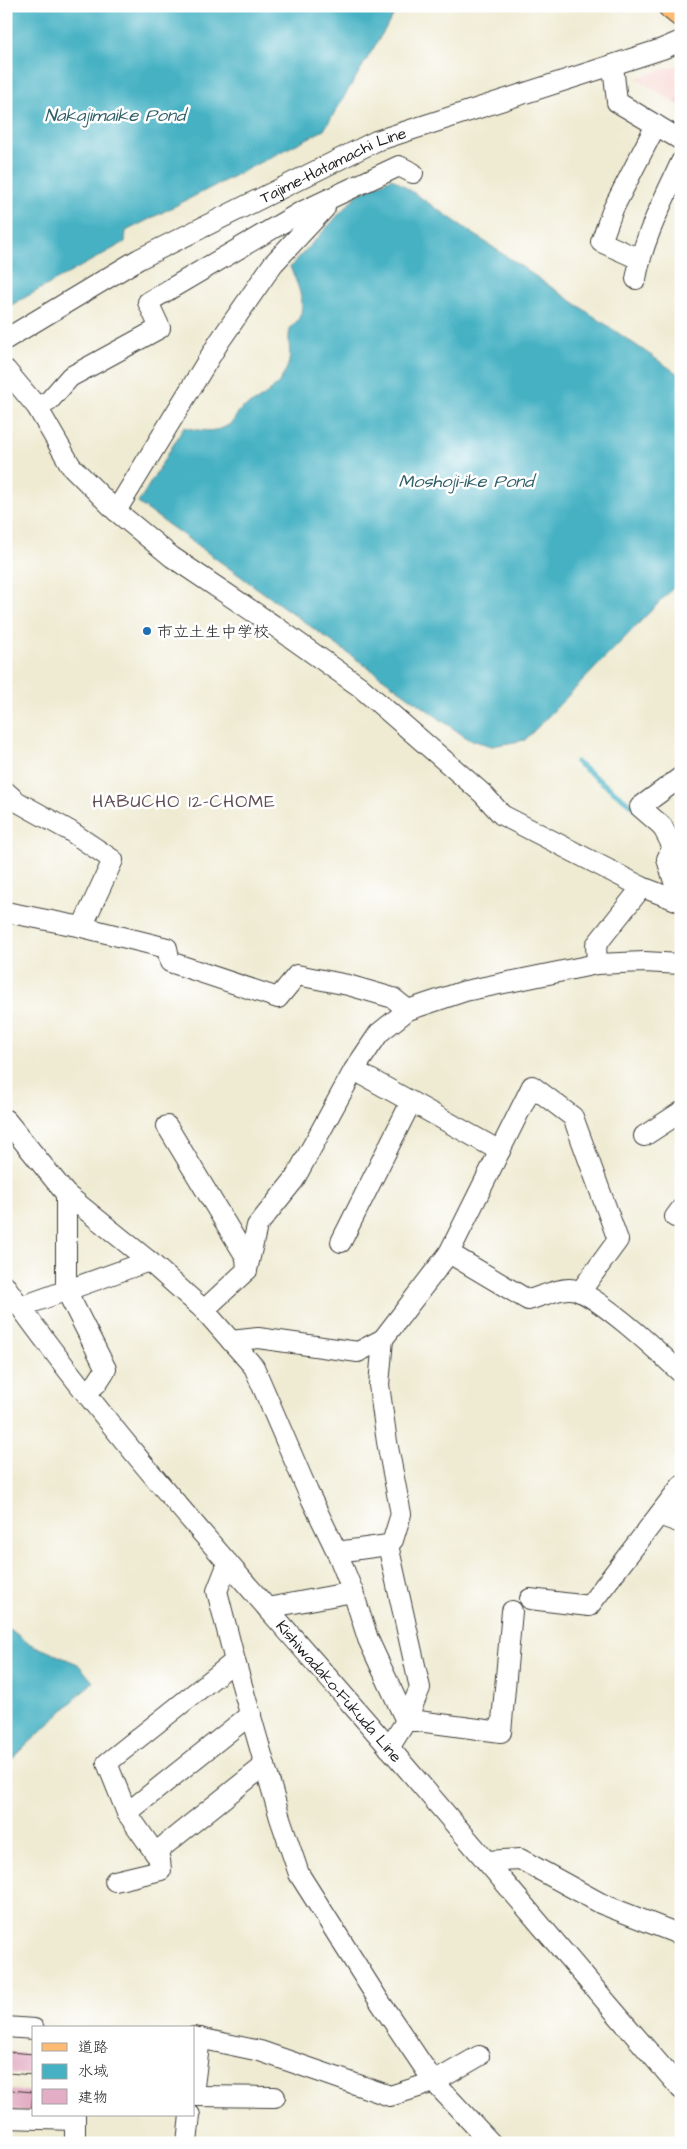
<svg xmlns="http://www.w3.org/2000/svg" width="687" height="2149" font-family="'Architects Daughter','Klee One',sans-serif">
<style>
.built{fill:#f7d0cb}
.water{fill:#45b1c3;stroke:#306670}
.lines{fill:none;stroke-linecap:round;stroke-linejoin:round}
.stream{stroke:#45b1c3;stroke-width:5}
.building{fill:#e3aec5}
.minor-casing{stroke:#3c3b37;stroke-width:22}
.major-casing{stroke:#3c3b37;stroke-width:28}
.minor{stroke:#fff;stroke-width:20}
.major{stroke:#ffbb71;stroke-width:26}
.poi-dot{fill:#1f6fb2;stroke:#fff;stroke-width:2}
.labels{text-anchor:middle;stroke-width:5;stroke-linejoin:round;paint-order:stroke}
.street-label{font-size:16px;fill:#1c1c1c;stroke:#fff}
.poi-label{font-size:16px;fill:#1c1c1c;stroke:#fff;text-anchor:start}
.water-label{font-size:18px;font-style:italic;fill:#2e5f67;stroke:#fff}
.neighbourhood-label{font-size:18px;letter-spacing:1px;fill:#624f57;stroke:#fff}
</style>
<rect width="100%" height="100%" fill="#fff"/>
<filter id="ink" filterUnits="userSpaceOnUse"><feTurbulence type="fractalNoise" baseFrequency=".02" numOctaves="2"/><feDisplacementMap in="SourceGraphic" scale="10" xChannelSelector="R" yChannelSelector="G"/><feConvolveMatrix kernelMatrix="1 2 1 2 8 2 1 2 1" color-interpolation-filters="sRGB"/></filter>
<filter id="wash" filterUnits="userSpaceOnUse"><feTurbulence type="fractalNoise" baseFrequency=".0096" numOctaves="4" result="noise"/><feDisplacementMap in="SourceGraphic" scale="20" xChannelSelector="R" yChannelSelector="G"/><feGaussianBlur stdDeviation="1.12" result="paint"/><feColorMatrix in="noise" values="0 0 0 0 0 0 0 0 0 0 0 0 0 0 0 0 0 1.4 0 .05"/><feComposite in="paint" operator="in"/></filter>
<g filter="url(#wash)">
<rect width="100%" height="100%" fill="#efebd3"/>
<path class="built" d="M681,64v43l-45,-29z"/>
<g class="water">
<path d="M6,6h393l-75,124 -198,101 -1,11 -119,66z"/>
<path d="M392,178l289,198v204l-156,160 -33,6 -24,-7 -330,-236 46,-76c14,4 35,7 47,-4 5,-4 6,-12 12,-15 21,-11 36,-19 45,-43 4,-11 -1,-24 2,-35 1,-4 7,-8 9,-12 8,-15 -3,-37 -9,-51l67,-72z"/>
<path d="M6,1626l22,17 50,21 15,18 -87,83z"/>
</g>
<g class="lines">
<path class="stream" d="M576,762l59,46"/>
</g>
<g id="blocks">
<g class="building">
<path d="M681,94v11l-5,-3z"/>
<path d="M9,2052l25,2v21l-27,-2z"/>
<path d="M10,2090l23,2 -2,20 -23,-2z"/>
</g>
</g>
</g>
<g filter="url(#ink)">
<use href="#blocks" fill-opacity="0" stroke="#3c3b37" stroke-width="1"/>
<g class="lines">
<g class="minor-casing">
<g id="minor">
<path d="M613,65l4,37 64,38"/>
<path d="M639,259l-38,-17 12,-33 43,-84"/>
<path d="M636,279c7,-41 28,-79 45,-117"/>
<path id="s1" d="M6,339l133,-80 237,-118 286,-92 19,-8"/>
<path d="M6,370l31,37 34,59 45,45 56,46 104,70 83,59 124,108 19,21 140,72 39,15"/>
<path d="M37,407l12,-6 21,-24 90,-49 -12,-26 151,-89 100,-47 14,7"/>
<path d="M116,511l103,-169 54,-78 52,-56"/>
<path d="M6,792l10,9 54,30 43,29 -31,67"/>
<path d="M673,847l-11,-21 -22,-19 41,-30"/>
<path d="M680,901l-13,-42 6,-12 8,-5"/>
<path d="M6,912l76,15 85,21 3,14 108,36 19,-23 51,10 45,13 15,12"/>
<path d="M597,964l-1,-19 46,-58"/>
<path d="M354,1070l146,81"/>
<path d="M6,1120l60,74 83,67 55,49 50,57 54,125 29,60 16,40 15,47 38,82 -17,27"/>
<path d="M167,1126l79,131 1,13 -43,40"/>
<path d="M644,1136l37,-24"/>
<path d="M66,1194v96l40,79 -9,14 -11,10"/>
<path d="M675,1217l6,-8"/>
<path d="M341,1242l70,-140"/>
<path d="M449,1253l83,-167 41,31 45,123 -38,52"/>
<path d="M247,1270l10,-44 37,-46 60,-110 25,-37 29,-23 57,-19 132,-27 47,-2 37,2"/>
<path id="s2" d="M6,1287c105,148 227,281 346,418 111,127 218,256 329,384"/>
<path d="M20,1307l129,-46"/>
<path d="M231,1341l27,-3 100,14 25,-13 66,-86 79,47c12,-3 31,-12 42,-11 22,0 93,67 111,84"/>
<path d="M659,1515l22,8"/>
<path d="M388,1545l32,143 -14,33h12l83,11 11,-121"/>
<path d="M337,1552l51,-7 5,-5 8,-26 -14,-72 -8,-57 4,-46"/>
<path d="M228,1563l-11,28 18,70 45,157 19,56 79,125 56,83 57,61"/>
<path d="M530,1599l59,7 92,-120"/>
<path d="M267,1608l86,-16"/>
<path d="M235,1661l-128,102 20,50 28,40 110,-88"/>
<path d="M127,1813l124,-99"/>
<path d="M486,1861l34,-2 82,45 79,31"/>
<path d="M115,1881l46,-11 -1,-10 -5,-7"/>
<path d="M6,2027l28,2"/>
<path d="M194,2037l66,14 130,45 44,-14 45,-26"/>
<path d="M194,2086l6,-48"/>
<path d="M194,2096l81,1"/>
<path d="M6,2118l69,2"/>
<path d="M75,2143v-28"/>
<path d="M187,2143l3,-28"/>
</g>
</g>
<g class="major-casing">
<path id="major" d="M671,6l10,8"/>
</g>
<use href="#minor" class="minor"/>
<use href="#major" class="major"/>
</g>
</g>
<circle class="poi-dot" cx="147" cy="631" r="5"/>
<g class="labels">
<g class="street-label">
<text dy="6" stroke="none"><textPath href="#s1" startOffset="371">Tajime-Hatamachi Line</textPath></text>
<text dy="6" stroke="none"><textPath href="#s2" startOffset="524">Kishiwadako-Fukuda Line</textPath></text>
</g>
<g class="poi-label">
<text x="157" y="637">市立土生中学校</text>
</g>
<g class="water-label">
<text x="115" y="121">Nakajimaike Pond</text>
<text x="466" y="487">Moshoji-ike Pond</text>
</g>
<g class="neighbourhood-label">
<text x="184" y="807">HABUCHO 12-CHOME</text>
</g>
</g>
<rect width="687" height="2149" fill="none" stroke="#fff" stroke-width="25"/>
<rect x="32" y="2026" width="162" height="90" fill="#ffffff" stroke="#a4a4a4"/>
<rect x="42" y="2043" width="25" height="8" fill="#ffbb71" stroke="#a4a4a4"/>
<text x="78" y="2052" font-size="15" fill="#1c1c1c">道路</text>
<rect x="42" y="2064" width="25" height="15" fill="#45b1c3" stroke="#a4a4a4"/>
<text x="78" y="2076" font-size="15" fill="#1c1c1c">水域</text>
<rect x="42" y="2089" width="25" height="15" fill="#e3aec5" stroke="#a4a4a4"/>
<text x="78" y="2102" font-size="15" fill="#1c1c1c">建物</text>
</svg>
